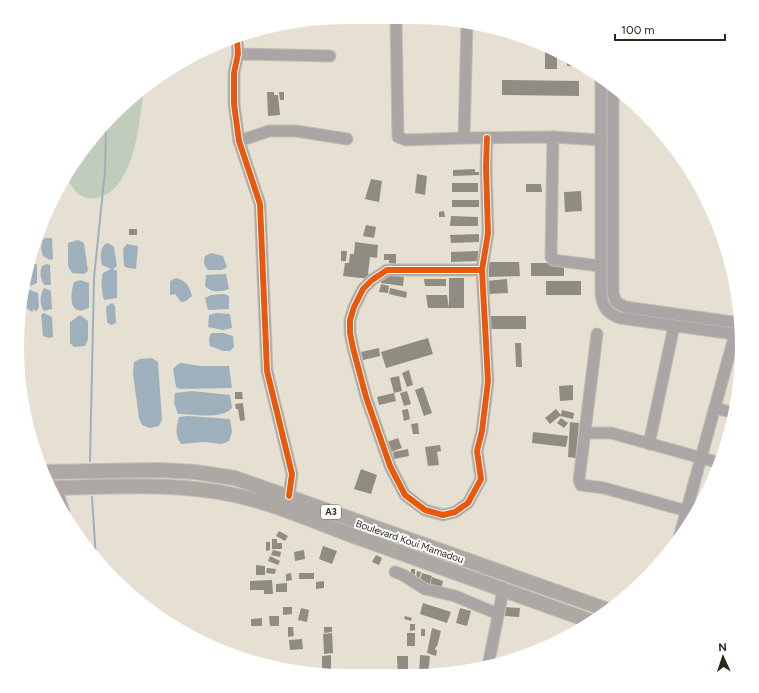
<svg xmlns="http://www.w3.org/2000/svg" width="759" height="693" font-family="Figtree,sans-serif">
<style>
.green{fill:#c0cdbc}
.water{fill:#9fb0bd}
.lines{fill:none;stroke-linecap:round;stroke-linejoin:round}
.stream{stroke:#9fb0bd;stroke-width:2}
.building{fill:#908c82}
.minor-casing{stroke:#c2beb2;stroke-width:13}
.major-casing{stroke:#c2beb2;stroke-width:16}
.minor{stroke:#aaa6a6;stroke-width:11}
.major{stroke:#ada8a3;stroke-width:14}
.cycleway-casing{stroke:#fff;stroke-width:8}
.cycleway{stroke:#e8590c;stroke-width:6}
.labels{text-anchor:middle;stroke-width:4;stroke-linejoin:round;paint-order:stroke}
.shield{fill:#fff;stroke:#6b6862;stroke-width:1}
.shield-label{font-size:9px;font-weight:bold;fill:#2c281e}
.street-label{font-size:10px;fill:#2c281e;stroke:#fff}
</style>
<rect width="100%" height="100%" fill="#e5e0d1"/>
<path class="green" d="M144,87c-4,32 -9,105 -48,111 -17,2 -23,-9 -30,-21l19,-31z"/>
<g class="water">
<path d="M45,238h7l1,21 -3,1 -7,-4 -2,-7 1,-8z"/>
<path d="M36,239v22h-8z"/>
<path d="M78,240l6,3 4,28 -4,3 -12,-1 -4,-7v-23z"/>
<path d="M108,243l6,4 3,19 -4,3 4,2v27l-13,2c-3,-10 -3,-18 -1,-27l8,-4 -9,-4c-2,-7 -2,-14 2,-20z"/>
<path d="M127,244l11,2 -2,23 -8,-1 -4,-2 -1,-17z"/>
<path d="M211,253l12,3 4,11 -5,3h-14c-4,-5 -5,-7 -3,-14z"/>
<path d="M37,264v19l-7,3 -2,-3v-18z"/>
<path d="M47,264l3,1 1,20h-7c-3,-6 -5,-12 -2,-19z"/>
<path d="M226,274l3,15c-8,3 -18,4 -24,-3l1,-11z"/>
<path d="M176,278c11,3 13,8 16,18l-6,5 -5,1 -6,-8 -5,1v-14z"/>
<path d="M80,280l9,3v25c-21,10 -19,-13 -15,-26z"/>
<path d="M44,288l7,3 1,18 -8,2c-5,-7 -4,-16 0,-23z"/>
<path d="M30,290l8,3 1,14 -3,5 -2,-3 -2,3 -7,-5 1,-16z"/>
<path d="M224,294l5,2v13l-21,1 -3,-12 6,-3z"/>
<path d="M112,303l3,3 1,17 -5,2 -4,-3 -1,-15z"/>
<path d="M44,313l8,4 1,20 -4,1 -6,-2 -2,-21z"/>
<path d="M216,313l14,1 2,14 -9,2 -15,-3 1,-12z"/>
<path d="M80,315l8,6v18l-3,7 -11,1 -4,-4v-21z"/>
<path d="M211,333h12l10,3 1,11 -4,4h-7l-13,-5 -1,-7z"/>
<path d="M152,358l6,4 4,58 -3,6 -9,2 -8,-3 -3,-7 -6,-44 1,-12 6,-3z"/>
<path d="M181,363l20,3h28l3,22 -52,1 -4,-2 -3,-18 5,-5z"/>
<path d="M192,391l38,4 2,13c-11,12 -38,6 -54,6l-4,-11 1,-10z"/>
<path d="M188,416l42,3 2,13 -3,9 -7,3 -18,-2 -23,2c-6,-9 -5,-17 -2,-27z"/>
</g>
<g class="lines">
<g class="stream">
<path d="M90,461l4,-183 11,-107 1,-46"/>
<path d="M92,497l4,62"/>
</g>
</g>
<g class="building">
<path d="M545,45l12,7v17h-12z"/>
<path d="M567,57l13,7v2h-13z"/>
<path d="M502,80l77,1v15l-77,-1z"/>
<path d="M267,92h7v3h4l2,20 -12,1z"/>
<path d="M279,92h5v8h-4z"/>
<path d="M475,169v3h4v3l-26,1v-6z"/>
<path d="M417,174l10,2 -2,19 -10,-2z"/>
<path d="M371,179l11,2 -3,21 -14,-3z"/>
<rect x="452" y="183" width="26" height="9"/>
<path d="M526,184h15l1,8h-16z"/>
<path d="M581,191l1,20 -17,1 -1,-20z"/>
<rect x="452" y="200" width="27" height="7"/>
<path d="M444,211l1,6h-6v-5z"/>
<path d="M451,216l27,1v9h-28z"/>
<path d="M366,225l10,2 -2,11 -11,-2z"/>
<rect x="129" y="229" width="8" height="6"/>
<path d="M479,234v8l-28,1 -1,-8z"/>
<path d="M355,242l23,3 -1,13 -7,-1 -2,17h2v5l-27,-3 2,-13h4l1,-9h4z"/>
<path d="M341,251h6l-1,10h-5z"/>
<path d="M478,251v10l-27,1v-10z"/>
<path d="M384,254h12v10l-7,-1v-3h-5z"/>
<path d="M489,262h30l1,14 -31,1z"/>
<rect x="531" y="263" width="33" height="13"/>
<path d="M382,274l22,3 -1,9 -22,-3z"/>
<rect x="449" y="278" width="15" height="30"/>
<path d="M424,279h22v7h-21z"/>
<path d="M507,279l1,14 -21,1 -1,-13z"/>
<rect x="546" y="281" width="35" height="14"/>
<path d="M381,284l8,2 -1,7 -9,-1z"/>
<path d="M390,288l17,4 -1,6 -17,-4z"/>
<path d="M426,295h21l2,13h-21z"/>
<rect x="491" y="316" width="35" height="13"/>
<path d="M428,338l5,16 -47,14 -5,-16z"/>
<path d="M515,343h6l1,24h-6z"/>
<path d="M379,348l1,8 -17,4 -2,-8z"/>
<path d="M409,370l4,15 -6,2 -5,-14z"/>
<path d="M399,376l3,15 -8,2 -4,-15z"/>
<path d="M573,385v15l-13,1 -1,-15z"/>
<path d="M423,387l9,26 -8,3 -9,-26z"/>
<path d="M407,391l4,13 -7,2 -4,-13z"/>
<path d="M235,392h7l1,7h-8z"/>
<path d="M394,393l2,8 -17,4 -2,-8z"/>
<path d="M243,403l2,17 -5,1 -2,-12h-2l-1,-5z"/>
<path d="M408,409l2,10 -6,2 -2,-11z"/>
<path d="M556,409l5,6 1,-5 12,3 -1,6 -13,-3 1,-1 -11,9 -5,-6z"/>
<path d="M561,418l7,5 -4,5 -7,-5z"/>
<path d="M570,422l9,1 -3,35 -8,-1z"/>
<path d="M418,423l1,11h-6l-2,-10z"/>
<path d="M533,432l35,4 -2,11 -34,-4z"/>
<path d="M398,438l4,10 -11,4 -4,-10z"/>
<path d="M440,445l1,6 -4,1 2,13 -11,1 -3,-19z"/>
<path d="M408,449l1,7 -15,3 -1,-7z"/>
<path d="M361,469l16,6 -6,19 -17,-5z"/>
<path d="M279,531l9,5 -3,5 -9,-5z"/>
<path d="M272,539h5v4h5v6h-10z"/>
<path d="M266,542h4v8l-4,1z"/>
<path d="M323,546l14,5 -5,13 -13,-5z"/>
<path d="M273,550l8,2 -1,5 -9,-2z"/>
<path d="M304,550l1,9 -10,2 -1,-9z"/>
<path d="M376,555l6,3 -3,7 -7,-3z"/>
<path d="M270,556l10,5 -2,4 -10,-4z"/>
<path d="M256,565l9,1v9h-9z"/>
<path d="M267,568l9,1 -1,5 -9,-1z"/>
<path d="M411,569h4v9l-4,-2z"/>
<path d="M417,571l4,1 -2,7 -3,-1z"/>
<path d="M291,573l1,7 -6,1v-7z"/>
<rect x="299" y="573" width="15" height="6"/>
<path d="M422,573l10,3 -3,10 -10,-3z"/>
<path d="M432,577l11,4 -2,8 -11,-3z"/>
<path d="M272,580l1,14h-9v-4h-14v-9z"/>
<path d="M324,581v7l-8,1v-7z"/>
<path d="M287,583v9h-11v-8z"/>
<path d="M423,603l28,9 -4,11 -27,-9z"/>
<path d="M283,607h9v7l-9,1z"/>
<path d="M506,607l14,1 -1,9 -14,-1z"/>
<path d="M301,608l8,2 -2,12 -9,-2z"/>
<path d="M460,608l11,3 -4,15 -11,-3z"/>
<path d="M269,616h10v10h-9z"/>
<path d="M405,616l7,2 -1,3 -7,-2z"/>
<path d="M262,618v8h-11v-7z"/>
<path d="M410,624h5v6l-5,1z"/>
<path d="M288,627h5l1,9 -6,1z"/>
<path d="M324,627h8v5l-8,1z"/>
<path d="M432,628l9,3 -4,16 -1,-1 -1,4h2l-1,6 -9,-3z"/>
<rect x="421" y="629" width="4" height="7"/>
<path d="M332,633l1,20 -9,1 -1,-20z"/>
<rect x="407" y="633" width="8" height="13"/>
<path d="M302,639l1,10 -13,1 -1,-10z"/>
<path d="M331,655v19h-9v-18z"/>
<path d="M420,655l10,1 -2,18 -9,1z"/>
<path d="M397,656h11v20h-10z"/>
</g>
<g class="lines">
<g class="minor-casing">
<g id="minor">
<path d="M396,19l2,118 8,3 58,-2"/>
<path d="M467,23l-3,115 89,-1 48,3"/>
<path d="M237,39l1,15 -4,19v31l5,37 21,63 7,167 25,103 -3,22"/>
<path d="M238,54l92,2"/>
<path d="M601,77v217c2,14 6,19 19,24l121,17"/>
<path d="M613,87v206l3,9 9,5 115,16"/>
<path d="M553,137l-2,120 2,3 47,6"/>
<path d="M239,141l30,-10h27l51,8"/>
<path d="M482,270h-95l-15,10 -9,9 -9,18 -4,13v13l3,15 13,49 24,69 15,29 20,15 18,5 12,-3 13,-9 13,-24 -4,-28 5,-20 6,-50 -6,-111 6,-37 -2,-66 1,-29"/>
<path d="M597,334l-18,146 2,5 23,3 83,23"/>
<path d="M715,408l20,5"/>
<path d="M585,433h26l109,30"/>
<path d="M649,444l25,-118"/>
<path d="M56,488l8,24"/>
<path d="M679,538l56,-204"/>
<path d="M395,572l8,3 22,14 30,7 43,18"/>
<path d="M488,666l15,-75"/>
</g>
</g>
<g class="major-casing">
<g id="major">
<path d="M44,472l115,-2 36,2 40,6 373,132"/>
<path d="M50,488c61,-1 123,-6 184,7 44,9 86,29 128,44 77,28 154,56 231,83"/>
</g>
</g>
<use href="#minor" class="minor"/>
<use href="#major" class="major"/>
<g class="cycleway-casing">
<g id="cycleway">
<path d="M237,39l1,15 -4,19v31l5,37 21,63 7,167 25,103 -3,22"/>
<path d="M482,270h-95l-15,10 -9,9 -9,18 -4,13v13l3,15 13,49 24,69 15,29 20,15 18,5 12,-3 13,-9 13,-24 -4,-28 5,-20 6,-50 -6,-111 6,-37 -2,-66 1,-29"/>
</g>
</g>
<use href="#cycleway" class="cycleway"/>
</g>
<g class="labels">
<rect class="shield" x="321" y="505" width="20" height="14" rx="3"/>
<g class="shield-label">
<text x="331" y="515">A3</text>
</g>
<g class="street-label">
<text transform="translate(410 541) rotate(19)" y="4">Boulevard Koui Mamadou</text>
</g>
</g>
<path d="M0 0H759V693H0ZM346 24H413A322 322 0 0 1 735 346V347A322 322 0 0 1 413 669H346A322 322 0 0 1 24 347V346A322 322 0 0 1 346 24Z" fill="#fff" fill-rule="evenodd"/>
<g transform="translate(723 657) rotate(357)" stroke="#ffffff" stroke-width="3" paint-order="stroke">
<path d="M0-3L7 15L0 10L-7 15Z" fill="#2c281e"/>
<text y="-6" font-size="11" font-weight="bold" text-anchor="middle" fill="#2c281e">N</text>
</g>
<path d="M615 34v6h110v-6" fill="none" stroke="#2c281e" stroke-width="2"/>
<text x="621" y="34" font-size="12" fill="#2c281e" stroke="#ffffff" stroke-width="3" paint-order="stroke">100 m</text>
</svg>
